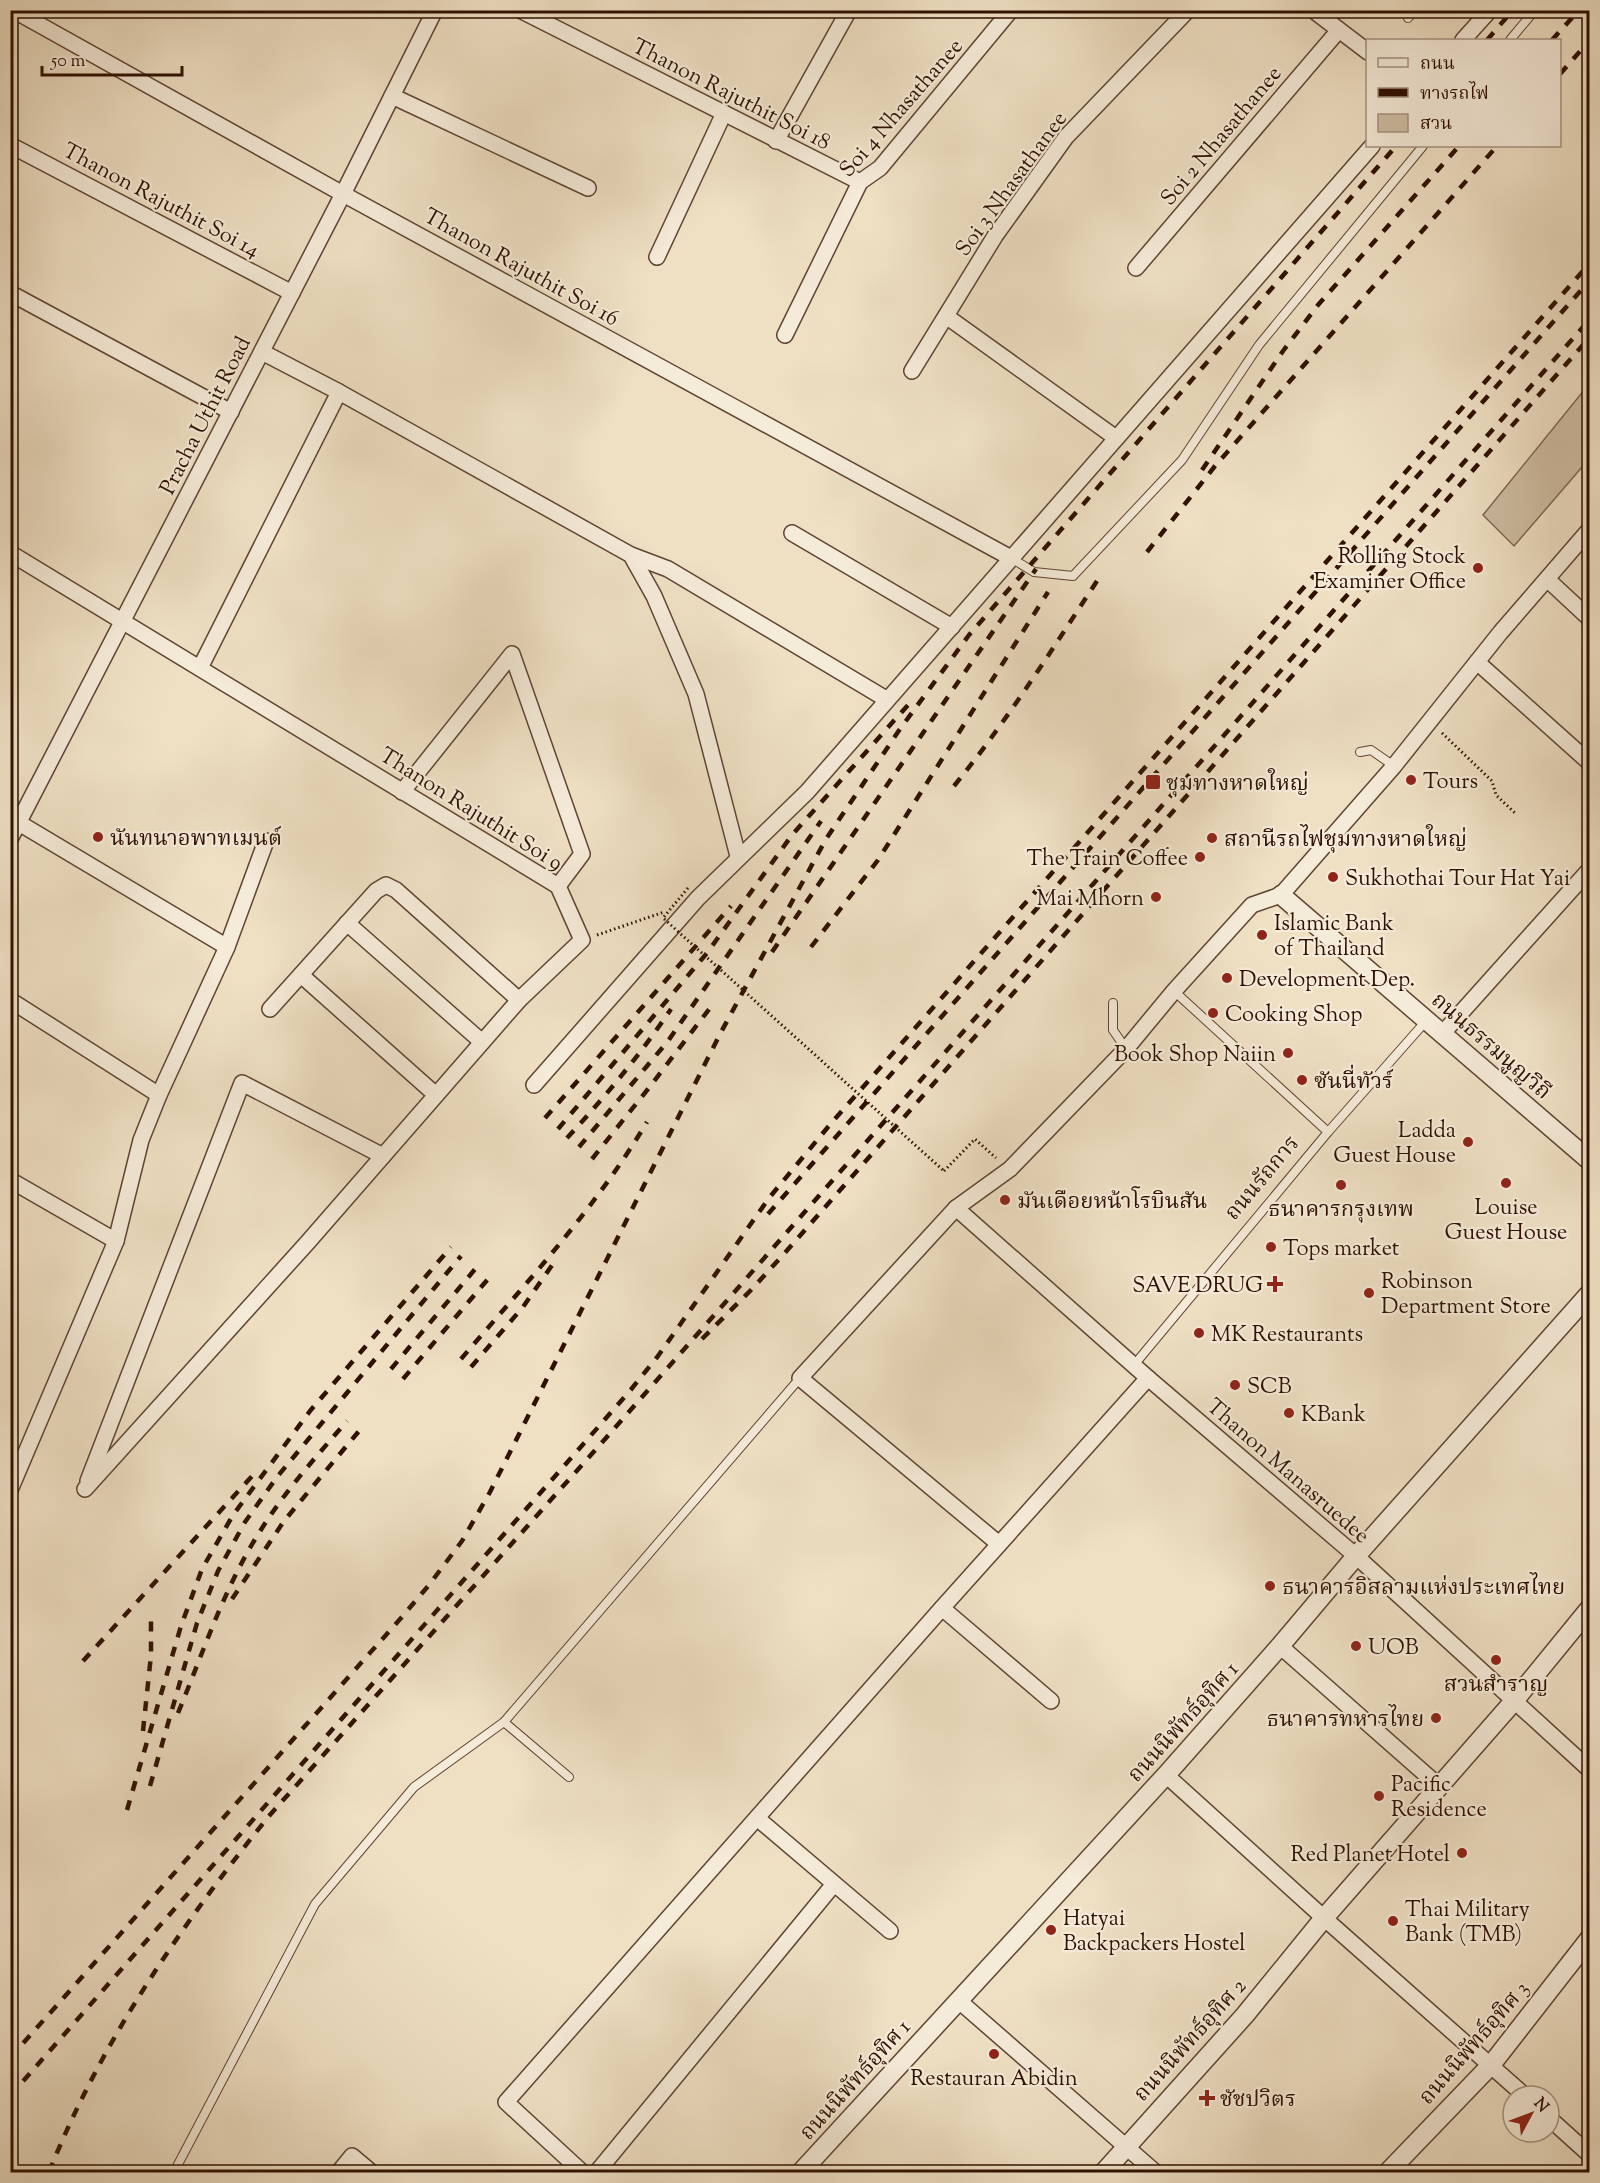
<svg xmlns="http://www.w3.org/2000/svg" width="1600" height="2183" font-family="'Sorts Mill Goudy','Noto Serif Thai',serif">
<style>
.green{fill:#cebda3;stroke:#7e6652;stroke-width:1.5}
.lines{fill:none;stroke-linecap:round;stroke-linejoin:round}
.service-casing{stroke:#5f4432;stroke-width:10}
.minor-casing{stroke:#5f4432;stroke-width:18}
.tertiary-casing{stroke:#5f4432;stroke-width:21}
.path{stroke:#2f1001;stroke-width:3;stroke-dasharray:1.5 3;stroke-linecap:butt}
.service{stroke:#f5ebd9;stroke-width:8}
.minor{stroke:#f5ebd9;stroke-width:15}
.tertiary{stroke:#f5ebd9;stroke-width:18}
.rail{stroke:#2f1001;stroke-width:4.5;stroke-dasharray:10 10;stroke-linecap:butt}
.path-bridge{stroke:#2f1001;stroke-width:3;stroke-dasharray:1.5 3;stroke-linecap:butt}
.poi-dot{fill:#8f2418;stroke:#f5ebd9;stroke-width:2}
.labels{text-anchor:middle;stroke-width:4.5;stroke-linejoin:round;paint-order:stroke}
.street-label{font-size:22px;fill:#2f1001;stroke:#f5ebd9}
.poi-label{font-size:22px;fill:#2f1001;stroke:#f5ebd9;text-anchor:start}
</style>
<rect width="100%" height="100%" fill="#efe0c4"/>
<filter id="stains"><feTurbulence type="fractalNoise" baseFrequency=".00333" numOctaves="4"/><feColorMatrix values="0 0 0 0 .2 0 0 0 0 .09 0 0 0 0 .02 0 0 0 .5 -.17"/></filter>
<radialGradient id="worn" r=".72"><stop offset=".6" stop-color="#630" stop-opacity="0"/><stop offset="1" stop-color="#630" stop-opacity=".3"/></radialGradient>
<path class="green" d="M1589,384v75l-75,87 -31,-31z"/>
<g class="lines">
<g class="service-casing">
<g id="service">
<path d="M1408,18l7,-8"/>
<path d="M1510,40l25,-30"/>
<path d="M1011,558l23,14 39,4 109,-116 77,-115 164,-199"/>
<path d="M1360,752l11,-2 23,16"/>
<path d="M1174,991l154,141"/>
<path d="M1113,1003v27l13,19"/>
<path d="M1134,1365l194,-233 98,-111"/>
<path d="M504,1722l65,55"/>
<path d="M174,2172l141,-268 99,-117 90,-65 296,-344"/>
</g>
</g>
<g class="minor-casing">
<g id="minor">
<path d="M13,10l330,184 668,364"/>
<path d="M520,10l340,172"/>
<path d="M1313,10l55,42"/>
<path d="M1463,40l27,-30"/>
<path d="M392,96l196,92"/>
<path d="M776,141l73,-131"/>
<path d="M10,145l282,148"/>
<path d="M657,257l67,-144"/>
<path d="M1136,268l203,-238"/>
<path d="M10,293l221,119"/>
<path d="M946,316l170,122"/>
<path d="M785,335l75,-153 20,-14 131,-158"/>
<path d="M262,352l77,40 292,163 23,41 42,98 42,162"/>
<path d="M912,371l83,-135 71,-99 122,-127"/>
<path d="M792,533l160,94"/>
<path d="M10,553l548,333 24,54 -63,60 -211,242 -223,247"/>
<path d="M631,555l37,14 218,130"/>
<path d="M1547,579l43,40"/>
<path d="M1477,662l113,101"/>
<path d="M200,668l139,-276"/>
<path d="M402,792l110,-138 70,200 -24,32"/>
<path d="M19,823l208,124"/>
<path d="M10,839l333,-645 92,-184"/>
<path d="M347,923l135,119"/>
<path d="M301,975l135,120"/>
<path d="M10,1000l149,95"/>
<path d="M270,1009l106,-118 10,-6 10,5 123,110"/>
<path d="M1442,1034l148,-165"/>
<path d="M534,1085l164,-187 109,-106 565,-646"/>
<path d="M10,1180l106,61"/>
<path d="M956,1208l192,170 208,178 234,214"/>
<path d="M88,1481l154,-398 141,73"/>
<path d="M10,1490l106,-249 25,-101 18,-45 68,-148 39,-106"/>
<path d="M999,1544l-199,-166 156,-170 54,-39 116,-120 48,-58 78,-86 29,-10 113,-129 106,-133 90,-104"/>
<path d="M942,1608l109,93"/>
<path d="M1280,1646l160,141"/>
<path d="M1166,1775l158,143 201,178"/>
<path d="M757,1818l133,113"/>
<path d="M958,2000l197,172"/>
<path d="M1549,2118l41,37"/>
<path d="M339,2172l13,-16 19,16"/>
<path d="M582,2172l-76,-70 436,-494 206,-230"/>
<path d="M597,2172l237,-288"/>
</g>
</g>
<g class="tertiary-casing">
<g id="tertiary">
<path d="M1281,895l309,266"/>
<path d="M801,2172l365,-397 114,-129 76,-90 234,-263"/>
<path d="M1104,2172l141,-157 79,-97 190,-217 76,-93"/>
<path d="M1388,2172l103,-107 99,-127"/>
</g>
</g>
<g class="path">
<path d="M1442,733l50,48 4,14 20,19"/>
<path d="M597,935l67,-23"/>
<path d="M944,1171l31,-32 21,19"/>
</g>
<use href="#service" class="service"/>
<use href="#minor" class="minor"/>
<use href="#tertiary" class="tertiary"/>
<g class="rail">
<path d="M1487,40l26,-30"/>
<path d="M1552,40l27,-30"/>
<path d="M1560,74l30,-34"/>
<path d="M1202,470l81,-119 35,-46 141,-159"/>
<path d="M1147,552l68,-86 282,-320"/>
<path d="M954,786c53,-65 97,-135 143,-205"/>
<path d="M811,947l67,-87 170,-268"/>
<path d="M772,952l264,-383"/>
<path d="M545,1118l186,-212"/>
<path d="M558,1129l149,-176 85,-118 116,-130"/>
<path d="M567,1138c38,-41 73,-83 104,-129"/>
<path d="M579,1147l89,-106 153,-220"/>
<path d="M592,1159l56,-70 62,-81"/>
<path d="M768,1214l822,-934"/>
<path d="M702,1339l50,-50 31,-34 807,-918"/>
<path d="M461,1359c66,-77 134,-150 186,-237"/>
<path d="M471,1367l52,-60 34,-49"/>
<path d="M391,1369l85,-101"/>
<path d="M403,1379l85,-100"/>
<path d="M232,1599l52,-78 75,-90"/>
<path d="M83,1661l171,-187"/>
<path d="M178,1713c25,-60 46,-125 81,-180 25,-41 57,-76 88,-112"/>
<path d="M143,1731l8,-76v-39"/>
<path d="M150,1786l47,-163 21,-52 27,-49 32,-45 34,-41 150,-180"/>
<path d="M127,1810l54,-184 21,-57 31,-54 77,-104 141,-164"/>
<path d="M10,2058l391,-440 28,-33 33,-44 28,-49 230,-458 106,-195 74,-110 69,-94 427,-489"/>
<path d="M10,2096l619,-704 29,-36 111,-158 64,-77 757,-858"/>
<path d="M49,2172c52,-130 132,-247 220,-356l337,-378 984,-1119"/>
</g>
<path class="path-bridge" d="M688,888l-25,30 281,253"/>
</g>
<g class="poi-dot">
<circle cx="1478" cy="568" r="6"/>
<circle cx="1411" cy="780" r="6"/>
<rect x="1145" y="774" width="16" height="16" rx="3"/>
<circle cx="98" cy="837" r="6"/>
<circle cx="1212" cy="838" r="6"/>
<circle cx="1200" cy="857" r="6"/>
<circle cx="1333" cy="877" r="6"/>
<circle cx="1156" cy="897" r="6"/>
<circle cx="1262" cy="935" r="6"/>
<circle cx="1227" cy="978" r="6"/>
<circle cx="1213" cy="1013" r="6"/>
<circle cx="1288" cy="1053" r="6"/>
<circle cx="1302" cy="1080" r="6"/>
<circle cx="1468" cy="1142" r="6"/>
<circle cx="1506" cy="1183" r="6"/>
<circle cx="1341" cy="1185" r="6"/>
<circle cx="1005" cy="1200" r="6"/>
<circle cx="1271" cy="1247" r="6"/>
<path d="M1272 1275h6v6h6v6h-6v6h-6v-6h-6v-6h6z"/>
<circle cx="1369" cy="1293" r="6"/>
<circle cx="1199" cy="1333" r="6"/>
<circle cx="1235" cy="1385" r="6"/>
<circle cx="1289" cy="1413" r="6"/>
<circle cx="1270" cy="1586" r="6"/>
<circle cx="1356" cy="1646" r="6"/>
<circle cx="1496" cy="1660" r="6"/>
<circle cx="1436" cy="1718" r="6"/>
<circle cx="1379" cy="1796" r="6"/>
<circle cx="1462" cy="1853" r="6"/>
<circle cx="1393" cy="1921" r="6"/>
<circle cx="1051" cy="1930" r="6"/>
<circle cx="994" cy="2054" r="6"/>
<path d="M1204 2089h6v6h6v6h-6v6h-6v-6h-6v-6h6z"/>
</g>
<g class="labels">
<g class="street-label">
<text transform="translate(732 93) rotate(27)" y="8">Thanon Rajuthit Soi 18</text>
<text transform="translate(900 107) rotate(-49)" y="8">Soi 4 Nhasathanee</text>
<text transform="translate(1220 135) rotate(-50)" y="8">Soi 2 Nhasathanee</text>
<text transform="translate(1010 183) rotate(-54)" y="8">Soi 3 Nhasathanee</text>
<text transform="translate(162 199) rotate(28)" y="8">Thanon Rajuthit Soi 14</text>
<text transform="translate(522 266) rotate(29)" y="8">Thanon Rajuthit Soi 16</text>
<text transform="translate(204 415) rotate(-63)" y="8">Pracha Uthit Road</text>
<text transform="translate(472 808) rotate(32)" y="8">Thanon Rajuthit Soi 9</text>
<text transform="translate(1492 1045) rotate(41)" y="8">ถนนธรรมนูญวิถี</text>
<text transform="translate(1261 1177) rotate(-50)" y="8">ถนนรัถการ</text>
<text transform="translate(1289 1470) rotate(41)" y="8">Thanon Manasruedee</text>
<text transform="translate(1182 1721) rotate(-48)" y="8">ถนนนิพัทธ์อุทิศ 1</text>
<text transform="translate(1189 2039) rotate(-48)" y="8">ถนนนิพัทธ์อุทิศ 2</text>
<text transform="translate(1473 2042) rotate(-49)" y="8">ถนนนิพัทธ์อุทิศ 3</text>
<text transform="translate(854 2079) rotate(-48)" y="8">ถนนนิพัทธ์อุทิศ 1</text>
</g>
<g class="poi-label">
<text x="1466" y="563" text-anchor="end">Rolling Stock<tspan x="1466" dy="25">Examiner Office</tspan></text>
<text x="1423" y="788">Tours</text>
<text x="1166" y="790">ชุมทางหาดใหญ่</text>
<text x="110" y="845">นันทนาอพาทเมนต์</text>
<text x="1224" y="846">สถานีรถไฟชุมทางหาดใหญ่</text>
<text x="1188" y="865" text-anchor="end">The Train Coffee</text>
<text x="1345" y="885">Sukhothai Tour Hat Yai</text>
<text x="1144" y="905" text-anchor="end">Mai Mhorn</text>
<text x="1274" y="930">Islamic Bank<tspan x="1274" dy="25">of Thailand</tspan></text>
<text x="1239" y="986">Development Dep.</text>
<text x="1225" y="1021">Cooking Shop</text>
<text x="1276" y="1061" text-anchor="end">Book Shop Naiin</text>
<text x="1314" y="1088">ซันนี่ทัวร์</text>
<text x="1456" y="1137" text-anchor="end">Ladda<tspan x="1456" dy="25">Guest House</tspan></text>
<text x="1017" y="1208">มันเดือยหน้าโรบินสัน</text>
<text x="1506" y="1214" text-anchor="middle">Louise<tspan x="1506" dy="25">Guest House</tspan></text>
<text x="1341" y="1216" text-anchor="middle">ธนาคารกรุงเทพ</text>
<text x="1283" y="1255">Tops market</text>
<text x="1381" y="1288">Robinson<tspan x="1381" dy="25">Department Store</tspan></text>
<text x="1263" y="1292" text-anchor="end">SAVE DRUG</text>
<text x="1211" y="1341">MK Restaurants</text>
<text x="1247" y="1393">SCB</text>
<text x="1301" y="1421">KBank</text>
<text x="1282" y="1594">ธนาคารอิสลามแห่งประเทศไทย</text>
<text x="1368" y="1654">UOB</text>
<text x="1496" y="1691" text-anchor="middle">สวนสำราญ</text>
<text x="1424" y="1726" text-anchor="end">ธนาคารทหารไทย</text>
<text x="1391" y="1791">Pacific<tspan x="1391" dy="25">Residence</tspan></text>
<text x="1450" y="1861" text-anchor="end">Red Planet Hotel</text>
<text x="1405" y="1916">Thai Military<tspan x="1405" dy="25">Bank (TMB)</tspan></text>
<text x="1063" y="1925">Hatyai<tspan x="1063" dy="25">Backpackers Hostel</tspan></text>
<text x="994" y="2085" text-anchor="middle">Restauran Abidin</text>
<text x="1220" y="2106">ชัชปวิตร</text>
</g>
</g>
<rect width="1600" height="2183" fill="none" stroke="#efe0c4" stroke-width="36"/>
<rect x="12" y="12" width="1576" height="2159" fill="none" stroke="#2f1001" stroke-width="3"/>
<rect x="18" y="18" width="1564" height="2147" fill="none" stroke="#2f1001" stroke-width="1.5"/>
<rect x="1366" y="39" width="195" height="108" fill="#f5ebd9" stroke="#a69383" stroke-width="1.5"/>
<rect x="1378" y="58" width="30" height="9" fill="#f5ebd9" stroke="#a69383" stroke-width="1.5"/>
<text x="1420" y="69" font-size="18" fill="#2f1001">ถนน</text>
<rect x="1378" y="88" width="30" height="9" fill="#2f1001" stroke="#a69383" stroke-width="1.5"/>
<text x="1420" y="99" font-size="18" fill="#2f1001">ทางรถไฟ</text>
<rect x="1378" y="114" width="30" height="18" fill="#cebda3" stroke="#a69383" stroke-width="1.5"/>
<text x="1420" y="129" font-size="18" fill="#2f1001">สวน</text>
<g transform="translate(1531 2114) rotate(49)"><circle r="28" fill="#f5ebd9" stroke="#a69383" stroke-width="1.5"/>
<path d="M0-4.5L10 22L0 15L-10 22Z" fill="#8f2418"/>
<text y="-9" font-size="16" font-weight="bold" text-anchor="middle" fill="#2f1001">N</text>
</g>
<path d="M42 66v9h140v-9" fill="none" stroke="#2f1001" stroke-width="3"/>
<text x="51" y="66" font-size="18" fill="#2f1001" stroke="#f5ebd9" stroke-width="4.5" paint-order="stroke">50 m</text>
<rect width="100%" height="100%" filter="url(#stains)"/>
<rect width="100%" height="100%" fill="url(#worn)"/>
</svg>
